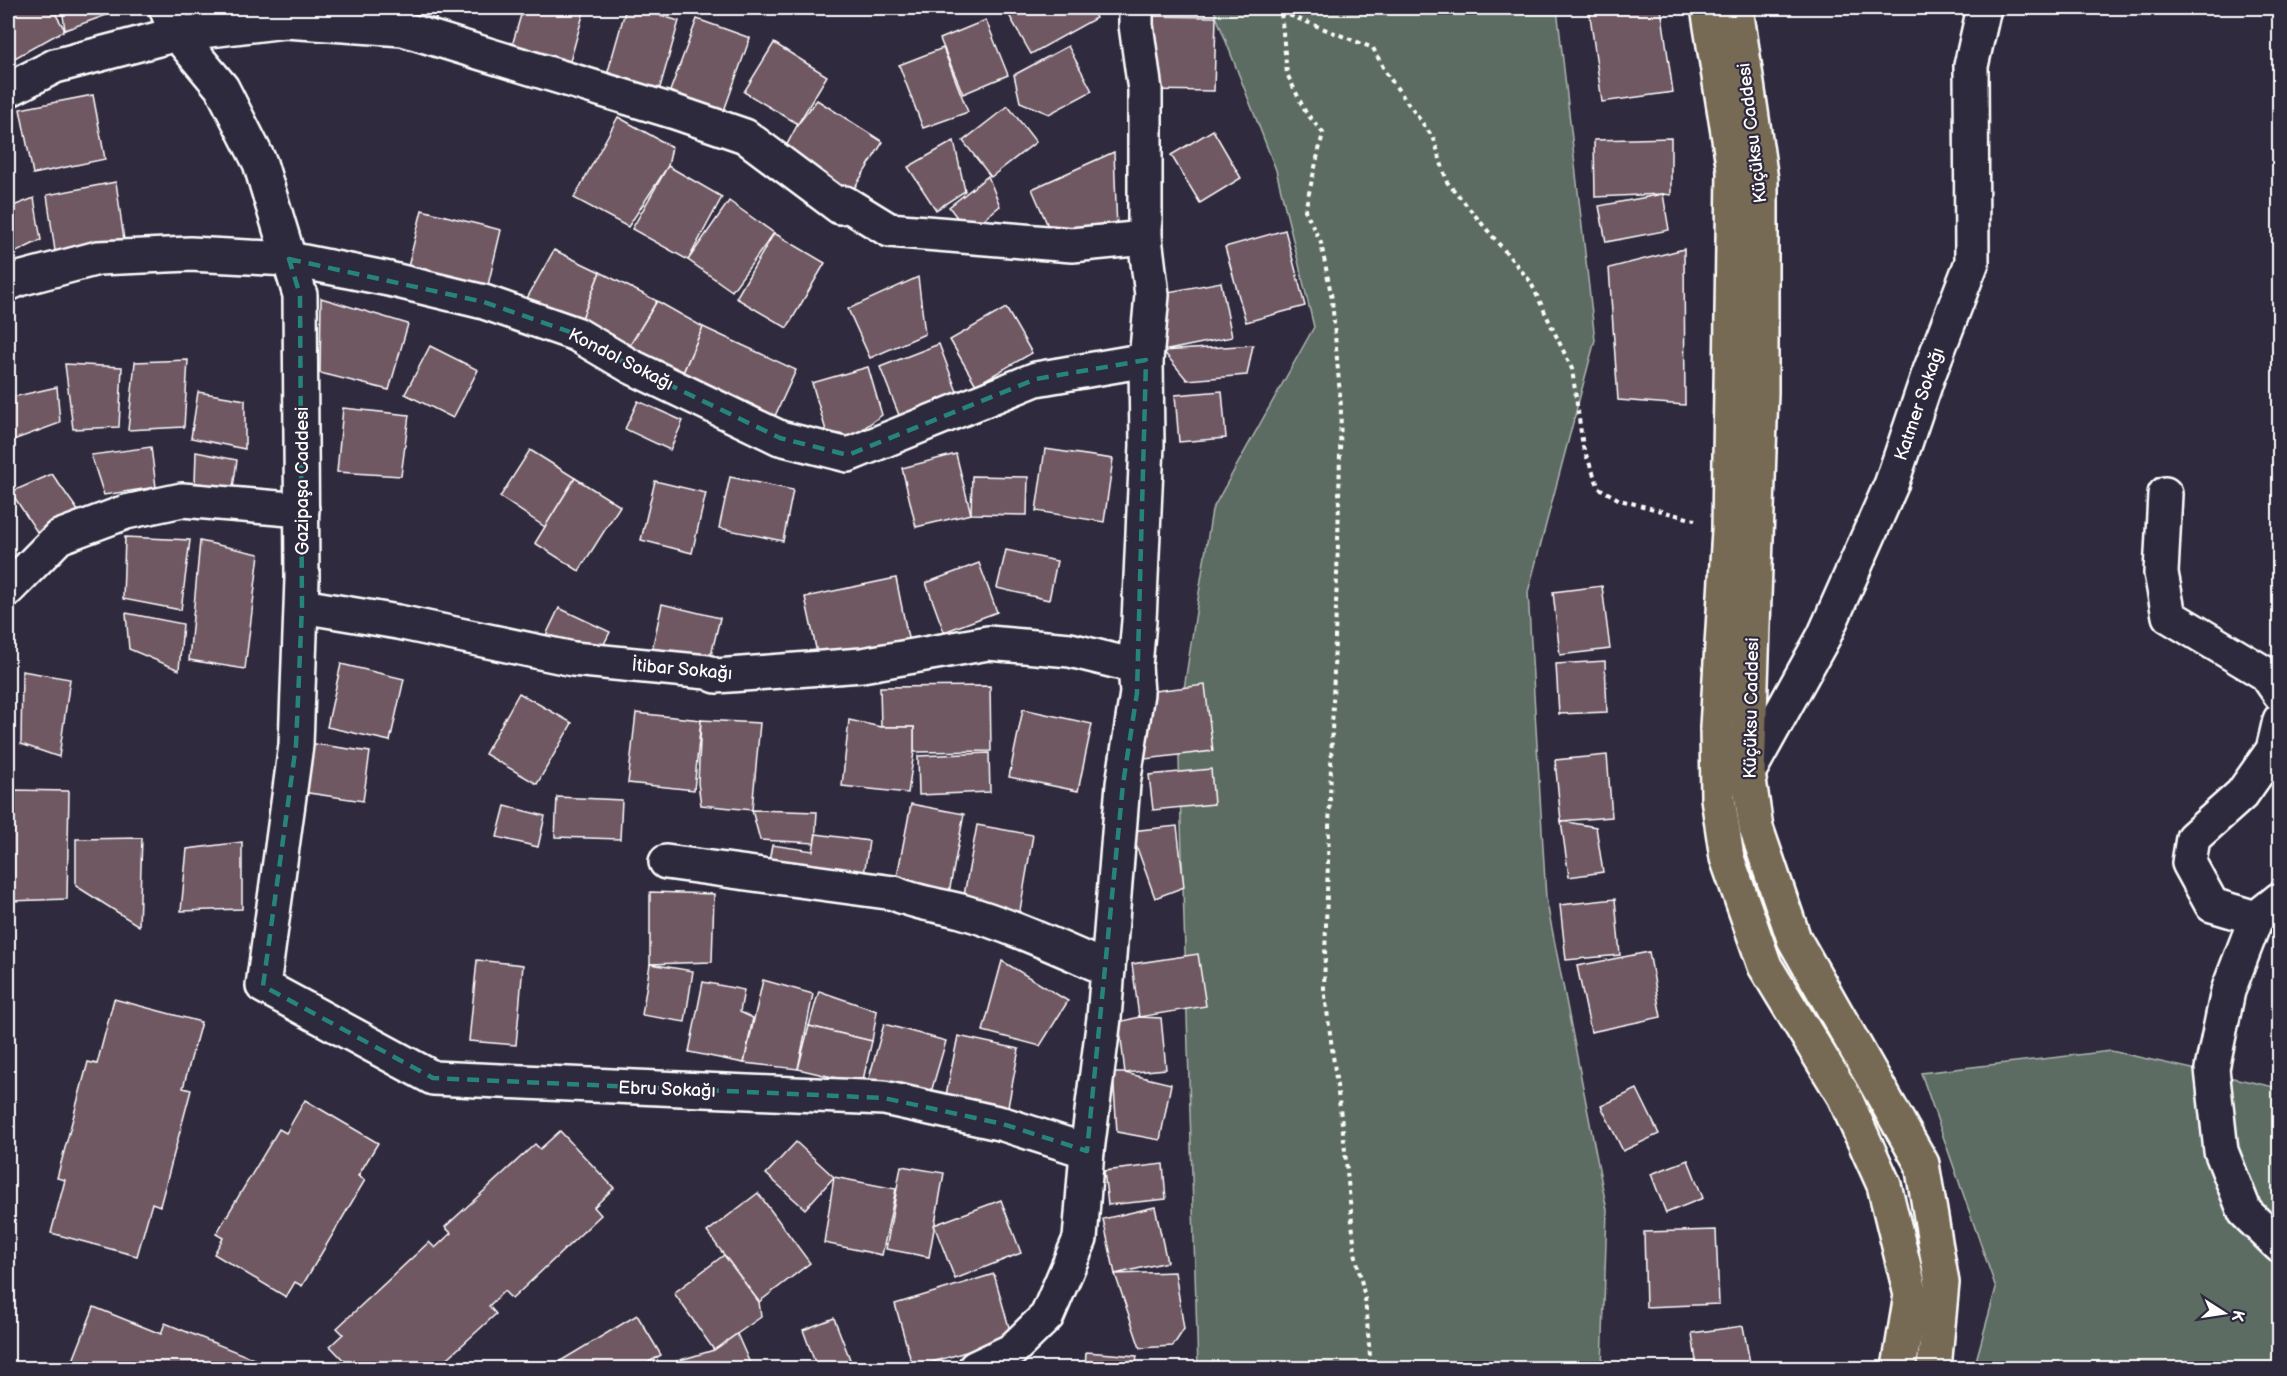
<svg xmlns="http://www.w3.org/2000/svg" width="2287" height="1376" font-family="'Balsamiq Sans',sans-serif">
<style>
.green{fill:#5c6c63;stroke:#aeb6b1;stroke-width:1.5}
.building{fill:#705863;stroke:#fff;stroke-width:1.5}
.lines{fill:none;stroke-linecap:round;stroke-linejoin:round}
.minor-casing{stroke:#fff;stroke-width:38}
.major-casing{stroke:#fff;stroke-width:38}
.path{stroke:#fff;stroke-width:4;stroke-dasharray:4.5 4.5;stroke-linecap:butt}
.minor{stroke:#2f2a3d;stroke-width:33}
.major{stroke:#776a54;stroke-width:33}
.marked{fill:none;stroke:#27847c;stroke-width:4.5;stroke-dasharray:12 8;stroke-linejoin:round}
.labels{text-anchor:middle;stroke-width:4.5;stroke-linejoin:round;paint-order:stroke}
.street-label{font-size:18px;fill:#fff;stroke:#2f2a3d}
</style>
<rect width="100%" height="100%" fill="#2f2a3d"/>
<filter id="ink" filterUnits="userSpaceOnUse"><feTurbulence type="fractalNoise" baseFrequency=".0167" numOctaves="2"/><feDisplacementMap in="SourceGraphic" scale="12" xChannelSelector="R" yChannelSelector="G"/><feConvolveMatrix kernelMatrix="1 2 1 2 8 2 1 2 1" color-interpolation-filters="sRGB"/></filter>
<g filter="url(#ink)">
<g class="green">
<path d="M1213,8h344l38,332 -67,252 18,306 61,312 -5,158h-404l-20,-641 34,-217 102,-183 -38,-157z"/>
<path d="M2111,1051l168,37v280h-305l22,-80 -75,-215z"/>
</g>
<g class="building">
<path d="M12,8h40l13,22 -52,29 -5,-10v-39z"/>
<path d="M62,8h64l-61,22z"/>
<path d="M383,8h55l-2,11z"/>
<path d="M523,8h62l-16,57 -58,-16z"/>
<path d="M626,8h9l44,13 -20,70 -52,-16z"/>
<path d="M1005,8h86l5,10 -65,36z"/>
<path d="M1589,8h72l12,84 -71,10z"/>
<path d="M1146,16l70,1 -2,74 -69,-1z"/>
<path d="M697,19l53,19 -29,81 -54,-20z"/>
<path d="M986,20l22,55 -45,19 -23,-55z"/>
<path d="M774,43l53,33 -29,48 -54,-32z"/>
<path d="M1068,46l24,45 -43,23 -29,-12 -6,-27z"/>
<path d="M943,48l25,64 -45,16 -24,-63z"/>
<path d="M93,95l12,64 -72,15 -13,-65z"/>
<path d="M817,100l66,42 -38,61 -67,-42 20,-37z"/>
<path d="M1008,106l28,36 -45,35 -28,-36z"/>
<path d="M618,117l54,30 -4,19 -40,61 -54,-29z"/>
<path d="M1213,130l28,48 -41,25 -29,-48z"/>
<path d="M1671,138v57l-8,-1 -68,3 -1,-57z"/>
<path d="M954,141l11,50 -29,19 -28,-43z"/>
<path d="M1114,152l3,78 -66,3 -19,-44z"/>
<path d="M668,166l54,31 -34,63 -56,-31z"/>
<path d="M988,176l12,30 -32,26 -19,-25z"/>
<path d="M116,182l8,58 -69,11 -8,-56z"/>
<path d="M1663,194l6,36 -63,12 -7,-36z"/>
<path d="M34,198l7,42 -33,16v-48z"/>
<path d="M729,201l45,32 -42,58 -44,-31z"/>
<path d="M422,210l79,20 -17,72 -80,-19z"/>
<path d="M1285,230l20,76 -59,16 -21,-75z"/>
<path d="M774,233l51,30 -38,65 -51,-30z"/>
<path d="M1684,249l1,156 -67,-5 -9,-132z"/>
<path d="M554,250l46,22 -24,62 -55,-25z"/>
<path d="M600,272l57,29 -34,56 -47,-23z"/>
<path d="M918,277l7,57 -55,24 -22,-49z"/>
<path d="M1221,282l11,55 -69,14 -11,-56z"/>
<path d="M321,298l87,26 -19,66 -69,-17z"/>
<path d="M657,301l46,26 -21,48 -59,-18z"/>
<path d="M1006,308l26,45 -56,32 -26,-45z"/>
<path d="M703,327l93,43 -22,48 -92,-43z"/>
<path d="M939,344l20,53 -58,23 -21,-53z"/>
<path d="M1253,345l-6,30 -60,5 -24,-29z"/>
<path d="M430,346l48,24 -25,48 -48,-24z"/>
<path d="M188,360l-4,67 -56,3 7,-68z"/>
<path d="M65,364l57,3 -3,60 -46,2z"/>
<path d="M868,367l14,48 -50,36 -20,-68z"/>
<path d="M57,387l3,36 -52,19v-44z"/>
<path d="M1222,391l4,47 -47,4 -4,-47z"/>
<path d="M198,392l47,8v49l-54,-11z"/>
<path d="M638,401l45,20 -13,29 -45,-21z"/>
<path d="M343,408l66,7 -8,61 -64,-4z"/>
<path d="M151,447l5,40 -52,8 -13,-40z"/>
<path d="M1045,449l68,10 -9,63 -68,-11z"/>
<path d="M530,450l45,28 -30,49 -45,-30z"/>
<path d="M196,452l41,8 -4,28 -38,-5z"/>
<path d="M956,454l15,60 -55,13 -14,-59z"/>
<path d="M52,474l27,38 -40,23 -28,-43z"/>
<path d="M972,476l56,1 -1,38 -56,-1z"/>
<path d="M730,477l63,13 -10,51 -64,-13z"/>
<path d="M575,478l45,28 -41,65 -44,-28z"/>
<path d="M655,481l51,12 -14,60 -51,-13z"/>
<path d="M125,537l65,3 -9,70 -58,-11z"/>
<path d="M200,541l59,13 -14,115 -56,-9z"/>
<path d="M1006,550l51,11 -8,39 -52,-12z"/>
<path d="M979,563l18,49 -53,20 -18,-49z"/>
<path d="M896,578l14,70 -90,19 -15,-70z"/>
<path d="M1602,586l8,63 -50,6 -7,-63z"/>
<path d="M662,604l58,14 -13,54 -57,-13z"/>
<path d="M559,608l51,24 -15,30 -57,-10z"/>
<path d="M126,613l57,11 -4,46 -50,-21z"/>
<path d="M1605,661l2,51 -48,2 -3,-50z"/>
<path d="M341,664l63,15 -14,62 -63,-14z"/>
<path d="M22,671l48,8 -11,78 -38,-13z"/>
<path d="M1205,685l8,66 -68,8 -8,-66z"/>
<path d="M990,686l1,65 -77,1v-25h-33l-1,-40z"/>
<path d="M519,693l53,30 -35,61 -52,-30z"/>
<path d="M1023,709l69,15 -14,67 -69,-14z"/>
<path d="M636,713l65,7 -7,70 -66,-7z"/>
<path d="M701,720l59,3 -8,87 -51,-5 -3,-22z"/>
<path d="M849,720l32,7h33v25l-6,41 -66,-7z"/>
<path d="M308,743l62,9 -7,49 -61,-9z"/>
<path d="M989,753l1,39 -71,3 -1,-39z"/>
<path d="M1607,755l5,62 -51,4 -6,-61z"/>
<path d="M1211,769l3,35 -61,6 -4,-35z"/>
<path d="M11,790l58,1 -2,108 -57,2z"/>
<path d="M557,797l65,3 -2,39 -65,-2z"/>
<path d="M911,804l53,10 -16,84 -53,-11z"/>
<path d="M505,806l40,10 -7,31 -41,-10z"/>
<path d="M752,810l65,2 -2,31 -55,-3z"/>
<path d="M1561,821l35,6 7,45 -34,5z"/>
<path d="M977,825l56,10 -14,81 -57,-10z"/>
<path d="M1177,826l7,61 -29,11 -24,-67z"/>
<path d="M816,834l53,7 -5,34 -95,-14 3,-16 41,6z"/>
<path d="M142,838l-3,88 -63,-40v-47z"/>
<path d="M242,842v67l-61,2 6,-62z"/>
<path d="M650,892l64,2 -2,68 -62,2z"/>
<path d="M1615,899l5,56 -54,5 -6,-55z"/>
<path d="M1649,952l12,65 -70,15 -14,-66z"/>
<path d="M1198,954l8,52 -67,11 -7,-53z"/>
<path d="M477,960l46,5 -7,80 -47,-4z"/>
<path d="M1002,961l66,40 -28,45 -57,-15z"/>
<path d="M650,964l43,7 -8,51 -43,-7z"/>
<path d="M763,980l50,14 -15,75 -54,-6z"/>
<path d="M703,982l41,8 -4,22 13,6 -9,45 -55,-11z"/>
<path d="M819,991l58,20 -5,30 -63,-15z"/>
<path d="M114,999l87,23 -18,66 8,2 -31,116 -8,-3 -15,53 -86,-23 14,-53 -8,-2 31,-116 9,2z"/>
<path d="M1139,1017l22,1 5,51 -41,4 -6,-51z"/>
<path d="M884,1024l62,17 -17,58 -61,-17z"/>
<path d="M809,1026l63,15 -10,43 -64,-15z"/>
<path d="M958,1036l61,13 -12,63 -62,-12z"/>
<path d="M1113,1073h12l46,11 -11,56 -43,-8z"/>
<path d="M1637,1089l22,45 -36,17 -22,-45z"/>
<path d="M305,1100l73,43 -20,33 7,4 -63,106 -7,-4 -9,15 -72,-43 9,-16 -7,-4 63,-105 7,4z"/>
<path d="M560,1131l54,57 -20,19 7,8 -89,84 -8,-8 -15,15 7,8 -59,54h-86l-21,-22 13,-12 -6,-6 92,-86 6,6 16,-15 -6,-6 90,-83 5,5z"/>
<path d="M796,1142l38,35 -29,32 -39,-35z"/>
<path d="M1688,1160l15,38 -37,15 -15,-39z"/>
<path d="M1163,1164l3,35 -58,6 -4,-34z"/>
<path d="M901,1166l43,7 -15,84 -43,-8z"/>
<path d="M834,1177l62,12 -14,66 -58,-12z"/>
<path d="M758,1193l52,70 -51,39 -52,-70z"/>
<path d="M1001,1200l20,53 -66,26 -21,-54z"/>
<path d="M1155,1207l12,55 -52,12 -12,-55z"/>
<path d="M1716,1230l3,74 -73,3 -2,-75z"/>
<path d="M724,1255l35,47 2,15 -47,33 -40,-57z"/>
<path d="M1175,1272l9,57 -11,17 -33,2 -25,-74z"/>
<path d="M994,1274l18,64 -99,30 -18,-64z"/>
<path d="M94,1307l67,27 4,-11 106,43 -1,2h-200z"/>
<path d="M637,1315l24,40 -22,13h-86l-1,-2z"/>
<path d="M834,1318l19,49 -36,1 -14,-38z"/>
<path d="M1743,1326l8,42h-54l-5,-35z"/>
<path d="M737,1334l15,34h-72l-3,-7 37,-11z"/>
<path d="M1086,1352l51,4 -2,12h-50z"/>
</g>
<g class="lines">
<g class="minor-casing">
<g id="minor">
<path d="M166,8l11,26 45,54 38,75 40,132 2,284 -6,166 -33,241 170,92 451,20 119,26 84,27"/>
<path d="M8,90l47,-24 122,-32 108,-13 118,8 272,83 70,24 95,71 5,-4 44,27 183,15 73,-7"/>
<path d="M8,284l11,-5 79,-21 92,-4 99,5 100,20 95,23 92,32 54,32 150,72 68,17 188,-76 110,-19"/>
<path d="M2165,494l-4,79 8,43 97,58 14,20"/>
<path d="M8,589l51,-52 67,-25 56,-12 120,10"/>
<path d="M302,606l96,16 175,37 134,13 9,4 146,-11 126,-22 82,7 65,16"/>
<path d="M1748,773l76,-137 67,-151 37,-109 44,-114 -1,-196 13,-58"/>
<path d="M666,862l228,31c21,10 45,12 67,18 51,15 98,37 147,58"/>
<path d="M2280,899l-24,19 -28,73 -16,78 9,82 24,61 35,34"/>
<path d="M2256,918l-44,-13 -23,-42 4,-25 49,-44 31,-44 7,-30"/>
<path d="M975,1368l36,-17 36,-35 33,-77 7,-88 17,-133 19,-234 14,-91 -2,-27 4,-45 8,-176 -1,-85 6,-65 -7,-57v-148l-9,-65v-17"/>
</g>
</g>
<g class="major-casing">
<g id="major">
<path d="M1708,8l26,162 -5,360 -12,197 1,71 9,60 38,108 79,130 40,89 27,110 -12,73"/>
<path d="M1736,8l25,172v212l-13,381 8,55 38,111 128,225 20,119 -8,85"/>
</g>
</g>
<g class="path">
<path d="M1275,8l6,4 6,62 18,37 18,22 -18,77 16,33 11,56 9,108 -3,136 -14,445 19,143 12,121 10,46 6,70"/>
<path d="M1281,12l92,36 13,25 48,66 13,43 83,99 42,88 11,78 16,41 21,12 75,20"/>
</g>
<use href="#minor" class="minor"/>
<use href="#major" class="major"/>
</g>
</g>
<path class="marked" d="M289,259l195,43 92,32 54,32 150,72 68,17 188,-76 110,-19 -9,333 -14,91 -36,367 -84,-27 -119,-26 -451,-20 -170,-92 33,-241 6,-139 -2,-311z"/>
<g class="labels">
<g class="street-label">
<text transform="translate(1752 133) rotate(-97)" y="6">Küçüksu Caddesi</text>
<text transform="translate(621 359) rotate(27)" y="6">Kondol Sokağı</text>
<text transform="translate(1919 404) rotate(-71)" y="6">Katmer Sokağı</text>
<text transform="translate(302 481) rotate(-90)" y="6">Gazipaşa Caddesi</text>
<text transform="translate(682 669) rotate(5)" y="6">İtibar Sokağı</text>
<text transform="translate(1751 708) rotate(-89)" y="6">Küçüksu Caddesi</text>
<text transform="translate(667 1089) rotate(2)" y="6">Ebru Sokağı</text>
</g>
</g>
<rect width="2287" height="1376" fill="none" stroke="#2f2a3d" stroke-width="30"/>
<rect x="15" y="15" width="2257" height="1346" fill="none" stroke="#fff" stroke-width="2" filter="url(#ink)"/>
<g transform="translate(2224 1313) rotate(102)" stroke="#2f2a3d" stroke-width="4.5" paint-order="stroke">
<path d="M0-4.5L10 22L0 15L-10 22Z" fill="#ffffff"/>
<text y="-9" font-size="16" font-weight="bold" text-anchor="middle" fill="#ffffff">K</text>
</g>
</svg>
